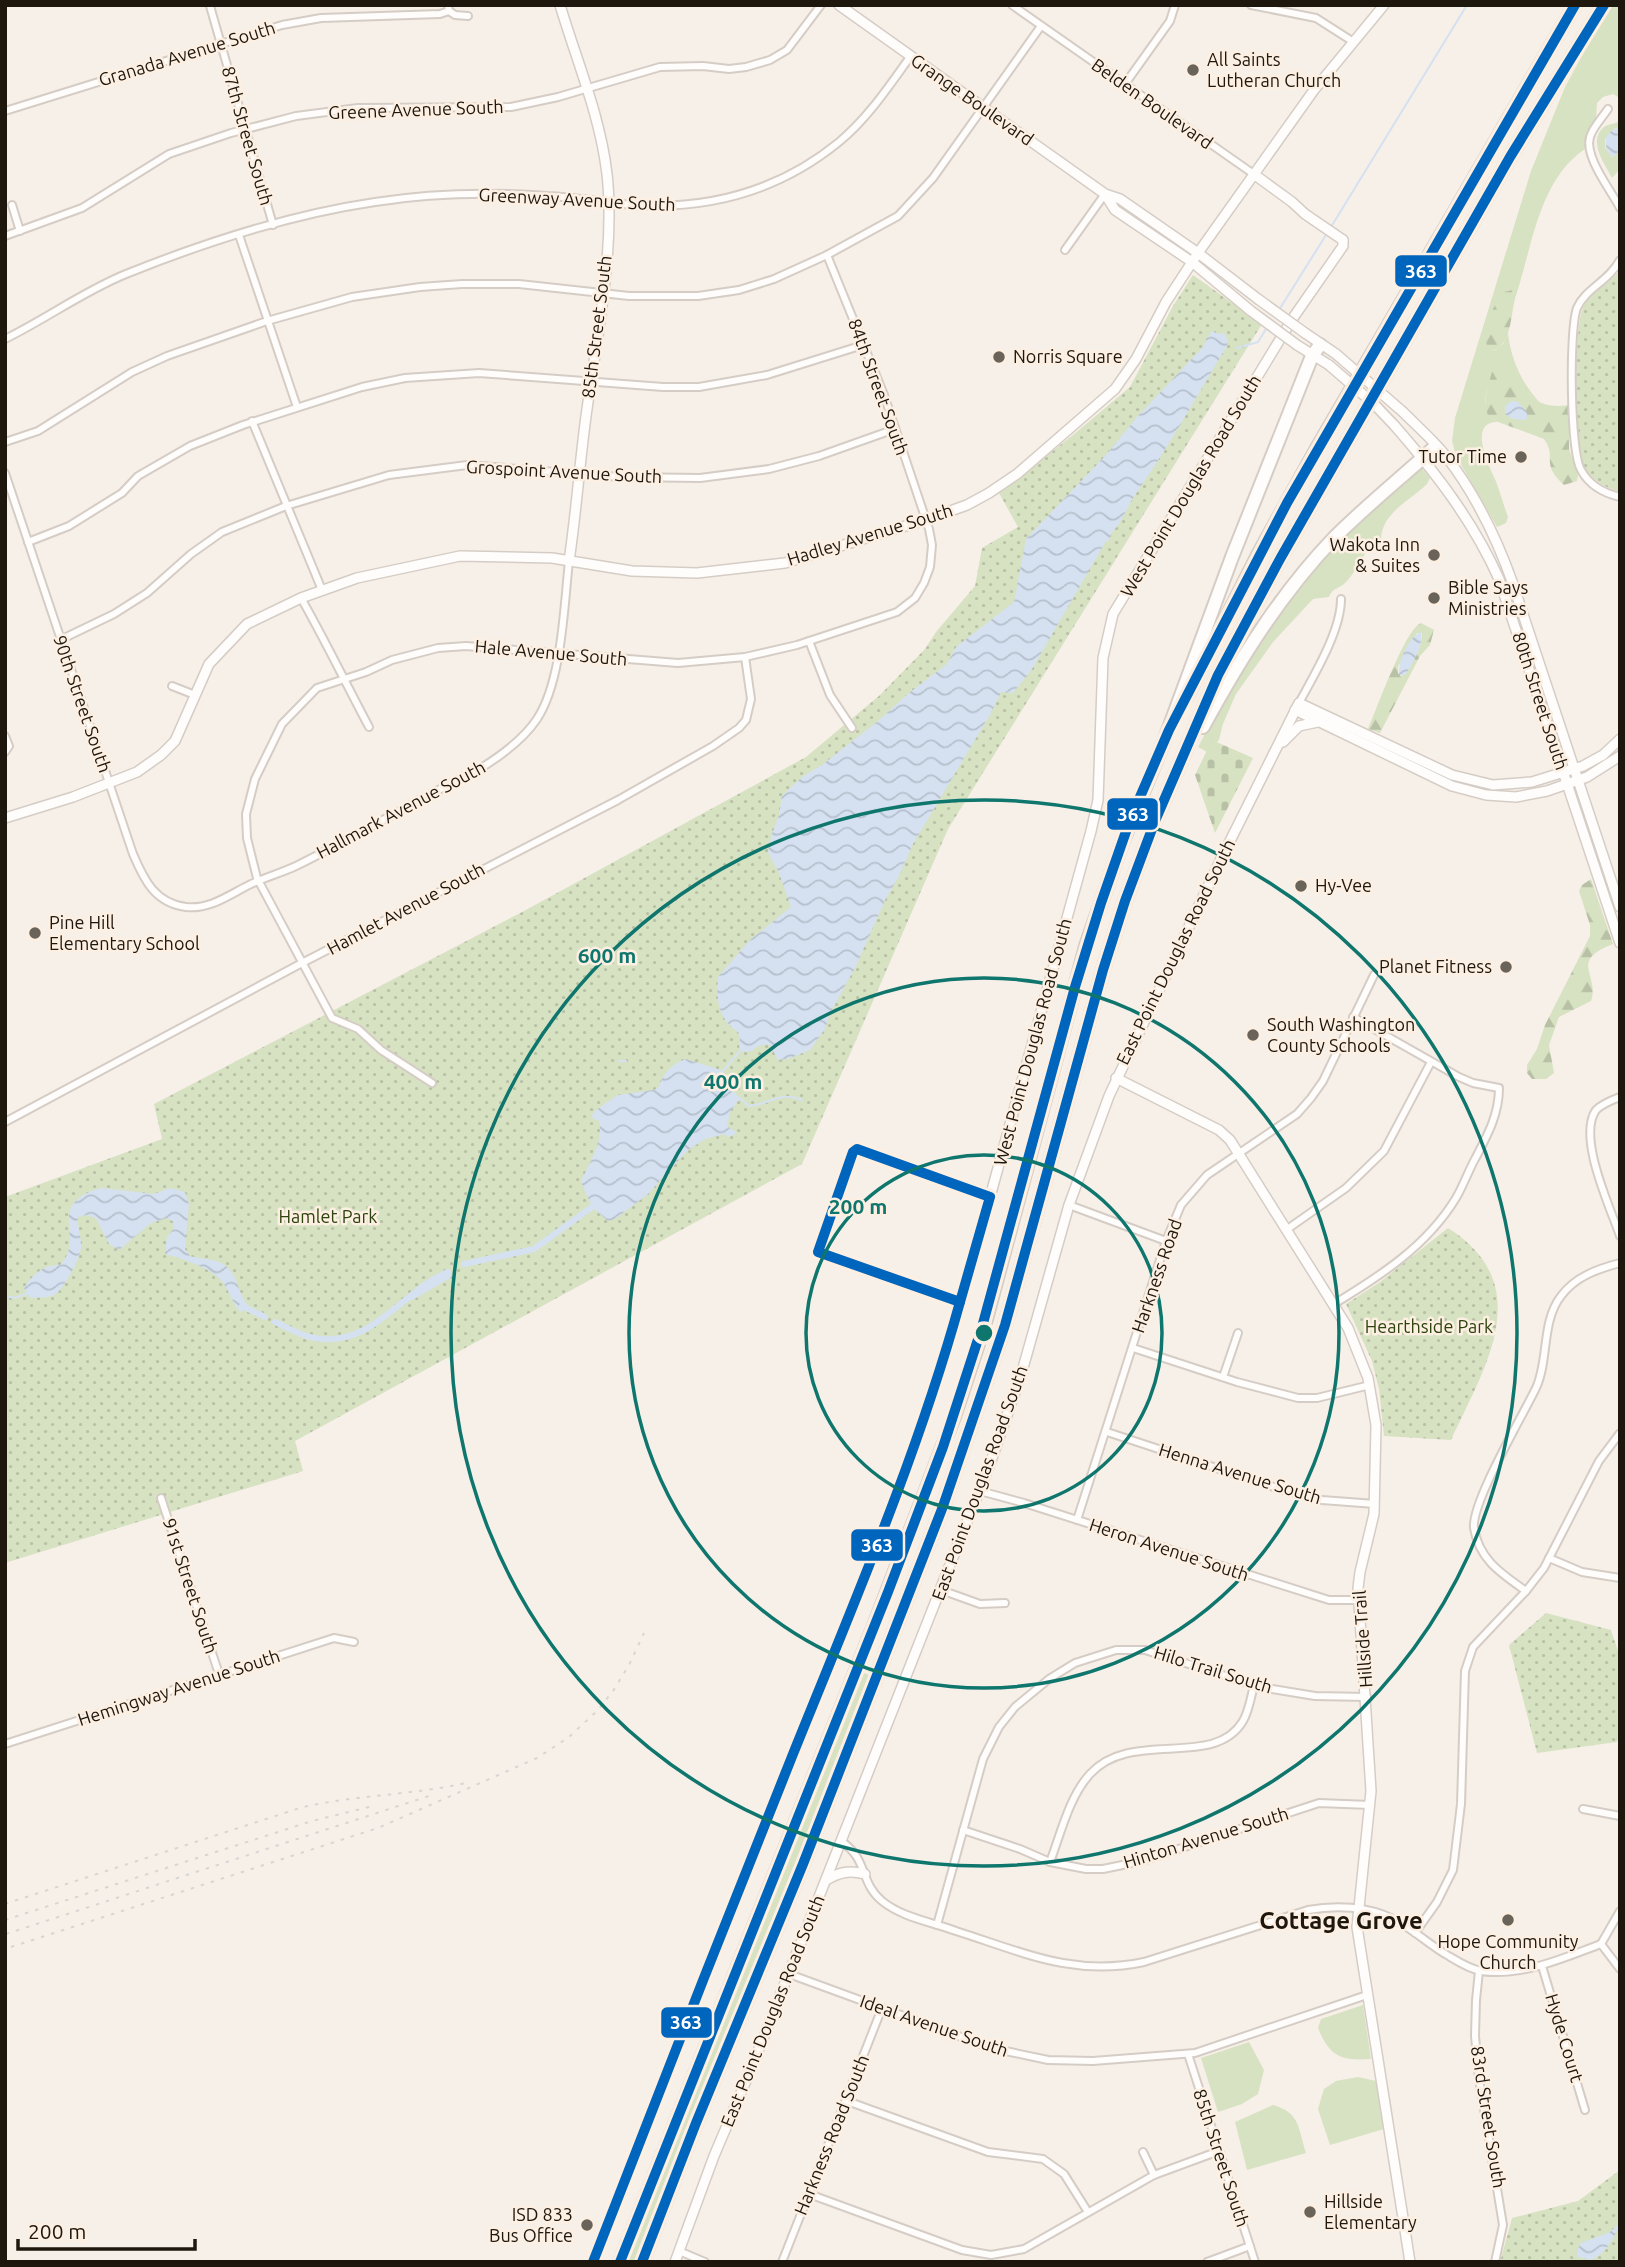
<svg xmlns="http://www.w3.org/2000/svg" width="1625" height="2267" font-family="Ubuntu,sans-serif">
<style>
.grass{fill:#d7e2c2}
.forest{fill:url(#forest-firs);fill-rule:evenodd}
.cemetery{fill:url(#cemetery-stones)}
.park{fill:url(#park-dots)}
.water{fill:url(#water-waves)}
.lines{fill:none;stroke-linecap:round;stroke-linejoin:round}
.stream{stroke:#d5e1f1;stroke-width:2}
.canal{stroke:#d5e1f1;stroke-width:6}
.street-casing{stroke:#d5cdc5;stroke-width:10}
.secondary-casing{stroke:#d5cdc5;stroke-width:12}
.highway-casing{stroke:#d5cdc5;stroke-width:16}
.street{stroke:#fefdfc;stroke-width:6}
.secondary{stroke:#fefdfc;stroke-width:9}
.highway{stroke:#fefdfc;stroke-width:12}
.rail{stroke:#d8d6d4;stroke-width:2;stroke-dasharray:3.5 7;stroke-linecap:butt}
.secondary-bridge-casing{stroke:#d5cdc5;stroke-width:12;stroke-linecap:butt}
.secondary-bridge{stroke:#fefdfc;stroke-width:9}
.bus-1-casing{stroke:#fdf0e2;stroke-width:16}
.bus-1{stroke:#0065bd;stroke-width:10}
.ring{fill:none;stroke:#0f766e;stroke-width:3.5}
.poi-dot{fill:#6a635a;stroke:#fdf0e2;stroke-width:2.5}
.labels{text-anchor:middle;stroke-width:5;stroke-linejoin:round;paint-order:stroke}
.street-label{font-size:18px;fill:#1e170e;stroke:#fdf0e2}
.poi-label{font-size:18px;fill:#1e170e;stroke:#fdf0e2;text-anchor:start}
.park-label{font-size:18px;fill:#2d430d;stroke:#fdf0e2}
.district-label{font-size:24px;font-weight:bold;fill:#1e170e;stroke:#fdf0e2}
.centre{fill:#0f766e;stroke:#fdf0e2;stroke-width:3.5}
.ring-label{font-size:21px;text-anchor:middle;font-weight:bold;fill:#0f766e;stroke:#fdf0e2;stroke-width:5;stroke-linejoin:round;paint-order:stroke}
.line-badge{stroke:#fdf0e2;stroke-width:2.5}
.badge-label{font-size:19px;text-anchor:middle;font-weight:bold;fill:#fff}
</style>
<defs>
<pattern id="forest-firs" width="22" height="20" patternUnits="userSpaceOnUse" patternTransform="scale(1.75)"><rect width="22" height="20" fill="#d7e2c2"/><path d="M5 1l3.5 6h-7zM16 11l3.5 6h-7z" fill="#b8c1a6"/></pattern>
<pattern id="cemetery-stones" width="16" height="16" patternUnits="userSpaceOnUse" patternTransform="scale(1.75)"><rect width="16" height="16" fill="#d7e2c2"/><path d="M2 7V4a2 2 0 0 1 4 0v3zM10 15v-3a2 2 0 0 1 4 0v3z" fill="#b8c1a6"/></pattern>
<pattern id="park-dots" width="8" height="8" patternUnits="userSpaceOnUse" patternTransform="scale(1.75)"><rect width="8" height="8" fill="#d7e2c2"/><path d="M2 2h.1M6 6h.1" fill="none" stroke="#b8c1a6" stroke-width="1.8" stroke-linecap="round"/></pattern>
<pattern id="water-waves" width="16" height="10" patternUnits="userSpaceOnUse" patternTransform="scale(1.75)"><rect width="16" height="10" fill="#d5e1f1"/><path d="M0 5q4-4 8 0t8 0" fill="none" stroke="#b6c0cd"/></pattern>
</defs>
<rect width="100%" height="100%" fill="#f7f0e8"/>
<g class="grass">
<path d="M1610,5h10v93l-7,-4 -10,3 -6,6 -1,15 -10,17 -1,14c-49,33 -53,104 -72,155l1,-11 -5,-3 -9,5 -14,42 7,14 10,-7 5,-11c3,27 14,51 33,71 -16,-10 -26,-29 -44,-35 -11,17 -20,41 1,53 -31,-1 -9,44 -3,57 5,12 8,25 13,38l-2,6 -9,4 -41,-71 -4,-15 3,-23 76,-247 34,-84z"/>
<path d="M1620,121v6l-6,2 -9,11v7l7,10 8,-6v18l-8,9c-7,-14 -25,-37 -8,-51 4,-3 11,-3 16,-6z"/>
<path d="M1421,467l9,11 -3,6c-17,17 -46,29 -46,56 -19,9 -22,30 -36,43 -6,6 -12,4 -16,14l-16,2 -40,43 -37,52 -13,30 -4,16 -12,12 -9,-5c40,-76 85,-151 146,-212 24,-25 51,-46 77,-68z"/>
<path d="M864,1673l5,2v11l-230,576h-12l218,-547 16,-39z"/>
<path d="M1363,2005l8,54c-30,2 -41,-2 -53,-31l3,-9z"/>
<path d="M1249,2042l15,28 -6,24 -16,10 -24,8 -17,-54z"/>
<path d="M1358,2077l18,4 8,48 -54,16 -12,-36 6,-20 12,-8z"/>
<path d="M1273,2105c28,8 25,24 33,48l-59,17 -12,-48z"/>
</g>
<g class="forest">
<path d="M1511,290l3,4 1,5c-5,18 -3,48 -25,52 -11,-13 3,-44 11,-58z"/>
<path d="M1497,369c33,9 26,43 72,36v44l9,26 -1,6 -13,4c-25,-23 -6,-26 -20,-46l-46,-17 -10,-7c-6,-13 0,-29 4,-43z"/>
<path d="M1421,623l13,7 -4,15 -10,11 -40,77 -12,-4c9,-20 37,-100 53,-106zM1417,633h5c0,14 -9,30 -17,41l-4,2 -3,-3v-6z"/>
<path d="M1591,879l22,65c-45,17 -13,31 -22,57l-32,16 -10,28 5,28 -8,6h-14l-5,-6v-8l10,-16 8,-24 45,-89v-11l-11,-34 3,-6z"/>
</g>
<path class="cemetery" d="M1212,740l41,18 -38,75 -20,-58z"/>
<g class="park">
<path d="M1620,270v222c-16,-5 -30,-12 -37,-28 -9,-19 -9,-138 0,-156 6,-15 26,-24 37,-38z"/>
<path d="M1193,275l69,49 -314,505 -146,335 -507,277 8,30 -298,92v-366l157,-58 -8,-35 370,-193 282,-154 74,-62 45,-46 11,-17 39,-46 7,-38 36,-21 -19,-34 74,-58 57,-48 43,-81z"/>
<path d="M1448,1228c90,57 37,139 3,212l-67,-4 -5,-47 -7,-28 -26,-57 34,-22z"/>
<path d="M1546,1613l65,17 9,27v75l-3,10 -80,11 -28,-108z"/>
<path d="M1620,2170v92h-120l12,-44 66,-17z"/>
</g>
<g class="water">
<path d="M1620,127v24l-8,6c-11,-12 -8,-25 8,-30z"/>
<path d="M1213,331l4,3 7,-1 4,8 -1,5c-30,49 -57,99 -90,146 -10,14 -14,30 -26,41l-2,8h-3l-74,128 -19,24 -12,-1 -10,21 -78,131 -15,34 -12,20 -31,70 -24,43 -6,18 -15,21 -22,9 -10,1 -8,-15c-9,-1 -12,0 -18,6l-10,1 -3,-5 1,-7 -2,-8c-20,-13 -22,-32 -20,-55l31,-36 42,-34 -12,-34 -11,-21 3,-15 8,-22 3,-19 20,-19 20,-12 56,-44 31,-28 38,-29 9,-17 58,-45 12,-63 80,-84 31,-38 66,-70 7,-14z"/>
<path d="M1512,401l6,1 9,10v6l-3,2 -11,-1 -8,-5v-8z"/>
<path d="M1421,632c3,13 -9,33 -16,43h-6c-2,-11 10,-39 22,-43z"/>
<path d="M686,1059l37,12 1,12 16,15 -10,14 -3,14 10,7 -8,4 -5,-3 -19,5 -17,11 -41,45 -32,24 -7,2 -16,-14 -11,-25c8,-19 23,-40 18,-61l-6,-2 -1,-4 4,-5 22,-15 36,-5 5,-3c3,-13 14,-24 27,-28z"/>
<path d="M101,1188l53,6 16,-6 15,4 4,12 -4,45 5,7c10,3 25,3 33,8 16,10 14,30 26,43l-9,5c-7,-9 -10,-18 -16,-28 -9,-15 -43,-26 -59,-30l2,-17 7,-9v-6l-7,-4 -16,5 -32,27 -10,-6 -13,-26 -11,-3 -7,2c-1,10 3,18 3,28 1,11 -16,41 -24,48 -8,6 -19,4 -27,5l-6,-10c9,-14 19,-23 36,-23 27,-27 -17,-61 41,-77z"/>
<path d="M1620,2223c-6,16 -14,30 -29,37l-13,-3 -1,-7 4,-7 29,-11z"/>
</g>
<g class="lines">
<g class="stream">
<path d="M1331,227l136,-222"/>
<path d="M1279,310l47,-75"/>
<path d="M1237,348l21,-6 8,-13"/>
<path d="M619,1061h7"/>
<path d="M723,1071l17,-20"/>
<path d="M740,1098l9,8c24,-2 26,-15 53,-6"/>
<path d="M5,1296l10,2 13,-5"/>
</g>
<g class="canal">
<path d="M464,1264l70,-15 58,-42"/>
<path d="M412,1297l36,-21"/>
<path d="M242,1306l23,11"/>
<path d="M275,1322c12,5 23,12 35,15 60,15 91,-46 138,-65"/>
</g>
<g class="street-casing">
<g id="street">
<path d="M1012,5l243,170"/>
<path d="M1251,5l65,13 36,23"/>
<path d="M210,6l63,219"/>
<path d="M449,11l6,4 13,1"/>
<path d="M1125,84l45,-63 5,-16"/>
<path d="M1608,109c-6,9 -15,18 -18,28 -6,20 21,53 30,71"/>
<path d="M5,111l277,-86 39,-7 119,-4 9,-3 -1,-6"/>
<path d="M12,205l8,26"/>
<path d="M239,235l58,172"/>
<path d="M5,236l77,-28 87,-54 62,-21 65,-17 62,-8 153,-1 47,-10 102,-30 43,-1 26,3 17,-2 24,-7 17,-10 34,-45"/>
<path d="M1065,250l40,-56"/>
<path d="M1620,260c-11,21 -35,29 -43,48 -8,22 -7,143 4,162 8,15 22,23 39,27"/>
<path d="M5,339c41,-20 79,-48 121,-65 77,-31 167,-60 249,-72 57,-9 116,-10 173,-6 29,1 56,7 84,9 77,5 147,-14 207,-63 29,-24 50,-56 71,-85"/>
<path d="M252,421l70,169"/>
<path d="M5,442l33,-11 94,-59 35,-16 100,-35 85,-24 68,-10 42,-3h57l110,12h69l41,-6 35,-11 53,-24 71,-39 35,-38 108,-152"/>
<path d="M5,473l128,381c11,26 22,49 53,53 24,3 44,-13 65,-23 15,-7 30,-11 45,-18 63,-31 122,-67 185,-98 21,-13 42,-28 56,-49 25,-38 27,-113 32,-158"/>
<path d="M28,542l41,-16 53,-33 16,-17 52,-30 53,-21 119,-38 43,-9 74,-5 184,14h36l68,-12 96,-30"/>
<path d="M301,598c24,42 45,86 68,129"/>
<path d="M60,640l54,-26 33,-21 44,-39 31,-22 64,-26 103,-31 78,-10 153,12 80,1 69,-9 50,-13 76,-27"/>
<path d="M809,641l21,54 22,33"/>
<path d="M172,686l23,9"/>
<path d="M1299,703c15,-28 42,-72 42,-104"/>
<path d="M5,736l4,10 -4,6"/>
<path d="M432,1083l-51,-33 -23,-21 -26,-11 -75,-140 -10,-40 -1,-24 9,-35 27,-55 35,-36 49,-16 26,-12 46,-12 28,-2 212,17 67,-6 52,-12 100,-33 18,-14 9,-15 6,-16 2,-22 -3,-16 -45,-134 -57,-140"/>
<path d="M1620,1097c-8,3 -18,7 -24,13 -19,27 14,97 24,126"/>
<path d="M5,1122l297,-159 316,-163 95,-54 26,-18 7,-8 5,-21 -6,-42"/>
<path d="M1069,1205l97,36"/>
<path d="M1286,1230l60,-42 38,-37 47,-89"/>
<path d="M1334,1304c46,-28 93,-58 122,-106 7,-12 12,-26 19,-39 12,-23 24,-44 24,-71l-26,-5 -14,-6 -106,-60"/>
<path d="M1133,1348l104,34 61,16h19l53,-13"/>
<path d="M1223,1377l15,-44"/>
<path d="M1107,1432l173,57 42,11 53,4"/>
<path d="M980,1491l44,12 305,97h30"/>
<path d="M161,1498l58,176"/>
<path d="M1077,1520l89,-279 15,-36 26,-30 90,-61 14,-16 12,-17 51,-106"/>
<path d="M1549,1558l33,14 38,6"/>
<path d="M941,1590l39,14 25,-1"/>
<path d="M1526,1591c-24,-17 -47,-31 -52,-63 -3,-25 48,-111 62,-140 13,-28 5,-66 25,-92 14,-19 36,-27 59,-33"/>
<path d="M5,1744l329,-106 20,4"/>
<path d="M1583,1809l37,7"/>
<path d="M963,1830l57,19 30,13 36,7h17l39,-8 177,-58 51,2"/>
<path d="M841,1841c28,19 18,41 41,60 21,17 50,21 74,30 66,21 117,46 188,31l164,-52c27,-5 60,-4 85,9 19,9 35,25 54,36 10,6 22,14 34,16 41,6 82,-13 120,-27"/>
<path d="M1050,1862c11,-29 19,-65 40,-88 42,-46 124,-4 153,-53 6,-10 8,-24 11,-36"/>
<path d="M937,1925l46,-166 16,-32 16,-20 34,-28 26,-16 41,-13h29l115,37 55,9 52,1"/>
<path d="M1415,1933l22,-31 16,-32 8,-66 4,-133 8,-24 53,-56 18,-23 55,-107 21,-28"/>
<path d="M1601,1944l19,-33"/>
<path d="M1601,1944l19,25"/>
<path d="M1542,1966l43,144"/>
<path d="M1479,1971l-3,29 -1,36 4,43 24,146 -8,37"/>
<path d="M789,1974l202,74 57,12 45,1 102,-8 172,-58"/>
<path d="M1188,2054l67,208"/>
<path d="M847,2101l141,51 55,7 21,15 24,38"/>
<path d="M1143,2152l11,23"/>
<path d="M809,2194l153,56 29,5 33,-6 130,-74 65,-24"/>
<path d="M679,2251l26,11"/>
<path d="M782,2262l100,-254"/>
<path d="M1207,2262l43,-16"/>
</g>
</g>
<g class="secondary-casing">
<g id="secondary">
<path d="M560,5c17,57 40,110 47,169 8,72 -9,157 -19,228 -8,53 -11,106 -19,159"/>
<path d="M839,5l266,189 15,5 78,54 60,46"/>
<path d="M1255,175l37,27 13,12 38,26"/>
<path d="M1105,194l10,16 77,52 59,49"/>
<path d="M1305,333l31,21"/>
<path d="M1297,345l32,20"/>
<path d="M1403,412c14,14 30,28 42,43 30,38 52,84 68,129l107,323"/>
<path d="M1394,425c42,48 79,96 105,154l121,364"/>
<path d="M1295,710l157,76 34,9 30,2 31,-6 40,-14 33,-21"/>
<path d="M1283,742l16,-16 19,-4"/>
<path d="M5,818l68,-21 64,-25 24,-17 14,-14 34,-77 38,-40 54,-26 56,-20 103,-22 92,2 80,13 65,2 88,-10 140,-43 42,-15 22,-12 28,-19 98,-85 21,-30 30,-57 32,-49 116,-163 70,-85"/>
<path d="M1116,1078l103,52 11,10 118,188 20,50 8,47 -2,89 -14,58 -2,16 13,203 -14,136 53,335"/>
<path d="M826,1880c14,-8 23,-10 39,-6"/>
<path d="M593,2262l128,-329 169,-420 34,-95 37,-116 130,-471 7,-31 5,-142 10,-44 180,-296 50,-72v-6"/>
<path d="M675,2262l39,-106 37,-87 240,-608 30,-86 48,-170 40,-109 111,-235 79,-158 153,72 41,10 39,-3 51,-16 20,-11 17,-16"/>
</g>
</g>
<g class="highway-casing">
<g id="highway">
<path d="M1186,698l72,-143 58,-105 259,-445"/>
<path d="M1203,727c37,-68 78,-134 132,-190 32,-32 67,-60 100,-90"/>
<path d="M620,2262l254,-636 80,-209 31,-94 101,-377 36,-103 43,-104 67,-182 80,-201 8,-11"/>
<path d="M642,2262l54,-139 107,-259 139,-355 63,-184 98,-355 22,-69 30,-80 63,-146 62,-116 230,-402 94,-152"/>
</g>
</g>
<use href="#street" class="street"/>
<use href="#secondary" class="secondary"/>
<use href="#highway" class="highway"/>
<g class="rail">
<path d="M5,1904l298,-97c54,-12 109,-12 163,-24"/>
<path d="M5,1920l307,-99 61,-15"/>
<path d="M6,1934l423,-138"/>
<path d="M11,1947l367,-119 159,-70 32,-21 28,-26 16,-20 16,-26 15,-32"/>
</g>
<g class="secondary-bridge-casing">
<g id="secondary-bridge">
<path d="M1258,299l47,34"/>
<path d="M1251,311l46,34"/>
<path d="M1336,354l67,58"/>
<path d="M1329,365l45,39 20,21"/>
</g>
</g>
<use href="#secondary-bridge" class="secondary-bridge"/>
<g class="bus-1-casing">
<g id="bus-1">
<path d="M857,1149l133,48 -30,105 -142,-50 35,-100z"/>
<path d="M593,2262c66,-170 132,-339 200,-508 60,-149 124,-297 167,-452"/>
<path d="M620,2262l268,-670 55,-145 39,-120 93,-340 26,-84 29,-83 39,-90 118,-227 288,-498"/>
<path d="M642,2262l54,-139 107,-259 139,-355 63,-184 98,-355 22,-69 30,-80 63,-146 62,-116 230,-402 94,-152"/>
</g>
</g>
<use href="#bus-1" class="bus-1"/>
</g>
<g class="ring">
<circle cx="984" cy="1333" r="178"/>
<circle cx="984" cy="1333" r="355"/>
<circle cx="984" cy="1333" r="533"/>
</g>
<g class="poi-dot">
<circle cx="1193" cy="70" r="7"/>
<circle cx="999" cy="357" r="7"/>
<circle cx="1521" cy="457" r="7"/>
<circle cx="1434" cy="555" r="7"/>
<circle cx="1434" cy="598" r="7"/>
<circle cx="1301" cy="886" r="7"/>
<circle cx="35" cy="933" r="7"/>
<circle cx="1506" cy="967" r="7"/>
<circle cx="1253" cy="1035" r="7"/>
<circle cx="1508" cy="1920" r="7"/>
<circle cx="1310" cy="2212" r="7"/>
<circle cx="587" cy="2225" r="7"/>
</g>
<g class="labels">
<g class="street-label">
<text transform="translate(187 54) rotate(-17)" y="6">Granada Avenue South</text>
<text transform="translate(972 100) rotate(35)" y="6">Grange Boulevard</text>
<text transform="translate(1152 104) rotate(35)" y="6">Belden Boulevard</text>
<text transform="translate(416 110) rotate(-2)" y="6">Greene Avenue South</text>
<text transform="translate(247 136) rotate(74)" y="6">87th Street South</text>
<text transform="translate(577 200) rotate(3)" y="6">Greenway Avenue South</text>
<text transform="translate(597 327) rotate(-83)" y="6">85th Street South</text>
<text transform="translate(878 387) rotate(70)" y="6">84th Street South</text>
<text transform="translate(564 472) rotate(3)" y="6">Grospoint Avenue South</text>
<text transform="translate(1191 486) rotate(-59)" y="6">West Point Douglas Road South</text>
<text transform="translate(870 535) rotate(-17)" y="6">Hadley Avenue South</text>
<text transform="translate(551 653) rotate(5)" y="6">Hale Avenue South</text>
<text transform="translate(1540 701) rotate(72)" y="6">80th Street South</text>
<text transform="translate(82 704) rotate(71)" y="6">90th Street South</text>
<text transform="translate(401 810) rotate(-28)" y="6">Hallmark Avenue South</text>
<text transform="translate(406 909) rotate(-28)" y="6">Hamlet Avenue South</text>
<text transform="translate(1176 952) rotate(-64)" y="6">East Point Douglas Road South</text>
<text transform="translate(1033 1042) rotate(-75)" y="6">West Point Douglas Road South</text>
<text transform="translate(1157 1276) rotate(-71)" y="6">Harkness Road</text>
<text transform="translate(1240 1474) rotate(17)" y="6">Henna Avenue South</text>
<text transform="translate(980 1483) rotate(-70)" y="6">East Point Douglas Road South</text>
<text transform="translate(1169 1550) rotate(18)" y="6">Heron Avenue South</text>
<text transform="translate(190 1586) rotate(72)" y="6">91st Street South</text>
<text transform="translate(1363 1639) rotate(-94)" y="6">Hillside Trail</text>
<text transform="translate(1213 1670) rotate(17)" y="6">Hilo Trail South</text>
<text transform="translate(179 1688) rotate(-18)" y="6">Hemingway Avenue South</text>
<text transform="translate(1206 1838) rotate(-17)" y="6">Hinton Avenue South</text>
<text transform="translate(773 2011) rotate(-68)" y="6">East Point Douglas Road South</text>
<text transform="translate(934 2026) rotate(19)" y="6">Ideal Avenue South</text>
<text transform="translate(1564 2038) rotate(73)" y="6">Hyde Court</text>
<text transform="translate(1488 2117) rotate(81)" y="6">83rd Street South</text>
<text transform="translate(832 2135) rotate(-68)" y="6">Harkness Road South</text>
<text transform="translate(1221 2158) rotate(72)" y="6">85th Street South</text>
</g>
<g class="poi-label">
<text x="1207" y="66">All Saints<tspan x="1207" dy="21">Lutheran Church</tspan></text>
<text x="1013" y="363">Norris Square</text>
<text x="1507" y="463" text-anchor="end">Tutor Time</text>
<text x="1420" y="551" text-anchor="end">Wakota Inn<tspan x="1420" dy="21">&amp; Suites</tspan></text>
<text x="1448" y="594">Bible Says<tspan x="1448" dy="21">Ministries</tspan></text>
<text x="1315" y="892">Hy-Vee</text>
<text x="49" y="929">Pine Hill<tspan x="49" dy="21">Elementary School</tspan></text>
<text x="1492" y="973" text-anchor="end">Planet Fitness</text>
<text x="1267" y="1031">South Washington<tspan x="1267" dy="21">County Schools</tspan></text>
<text x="1508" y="1948" text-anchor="middle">Hope Community<tspan x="1508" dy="21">Church</tspan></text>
<text x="1324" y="2208">Hillside<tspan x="1324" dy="21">Elementary</tspan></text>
<text x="573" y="2221" text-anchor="end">ISD 833<tspan x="573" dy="21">Bus Office</tspan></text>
</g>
<g class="park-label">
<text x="328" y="1223">Hamlet Park</text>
<text x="1429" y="1333">Hearthside Park</text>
</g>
<g class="district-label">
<text x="1341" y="1929">Cottage Grove</text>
</g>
</g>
<circle cx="984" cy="1333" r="10" class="centre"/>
<g class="ring-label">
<text x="607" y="963">600 m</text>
<text x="733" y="1089">400 m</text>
<text x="858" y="1214">200 m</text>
</g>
<g class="line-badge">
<rect x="1394" y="254" width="54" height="34" rx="7" fill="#0065bd"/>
<rect x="1106" y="797" width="53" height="34" rx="7" fill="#0065bd"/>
<rect x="850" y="1528" width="54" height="34" rx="7" fill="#0065bd"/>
<rect x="660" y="2006" width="53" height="33" rx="7" fill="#0065bd"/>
</g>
<g class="badge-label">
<text x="1421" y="278">363</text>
<text x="1133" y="821">363</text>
<text x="877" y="1552">363</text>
<text x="686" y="2029">363</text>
</g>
<rect width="1625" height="2267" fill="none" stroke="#1e170e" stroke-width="14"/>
<path d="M18 2239v10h177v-10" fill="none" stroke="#1e170e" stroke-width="3.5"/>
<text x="28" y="2239" font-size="21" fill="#1e170e" stroke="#fdf0e2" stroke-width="5" paint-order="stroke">200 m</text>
</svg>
